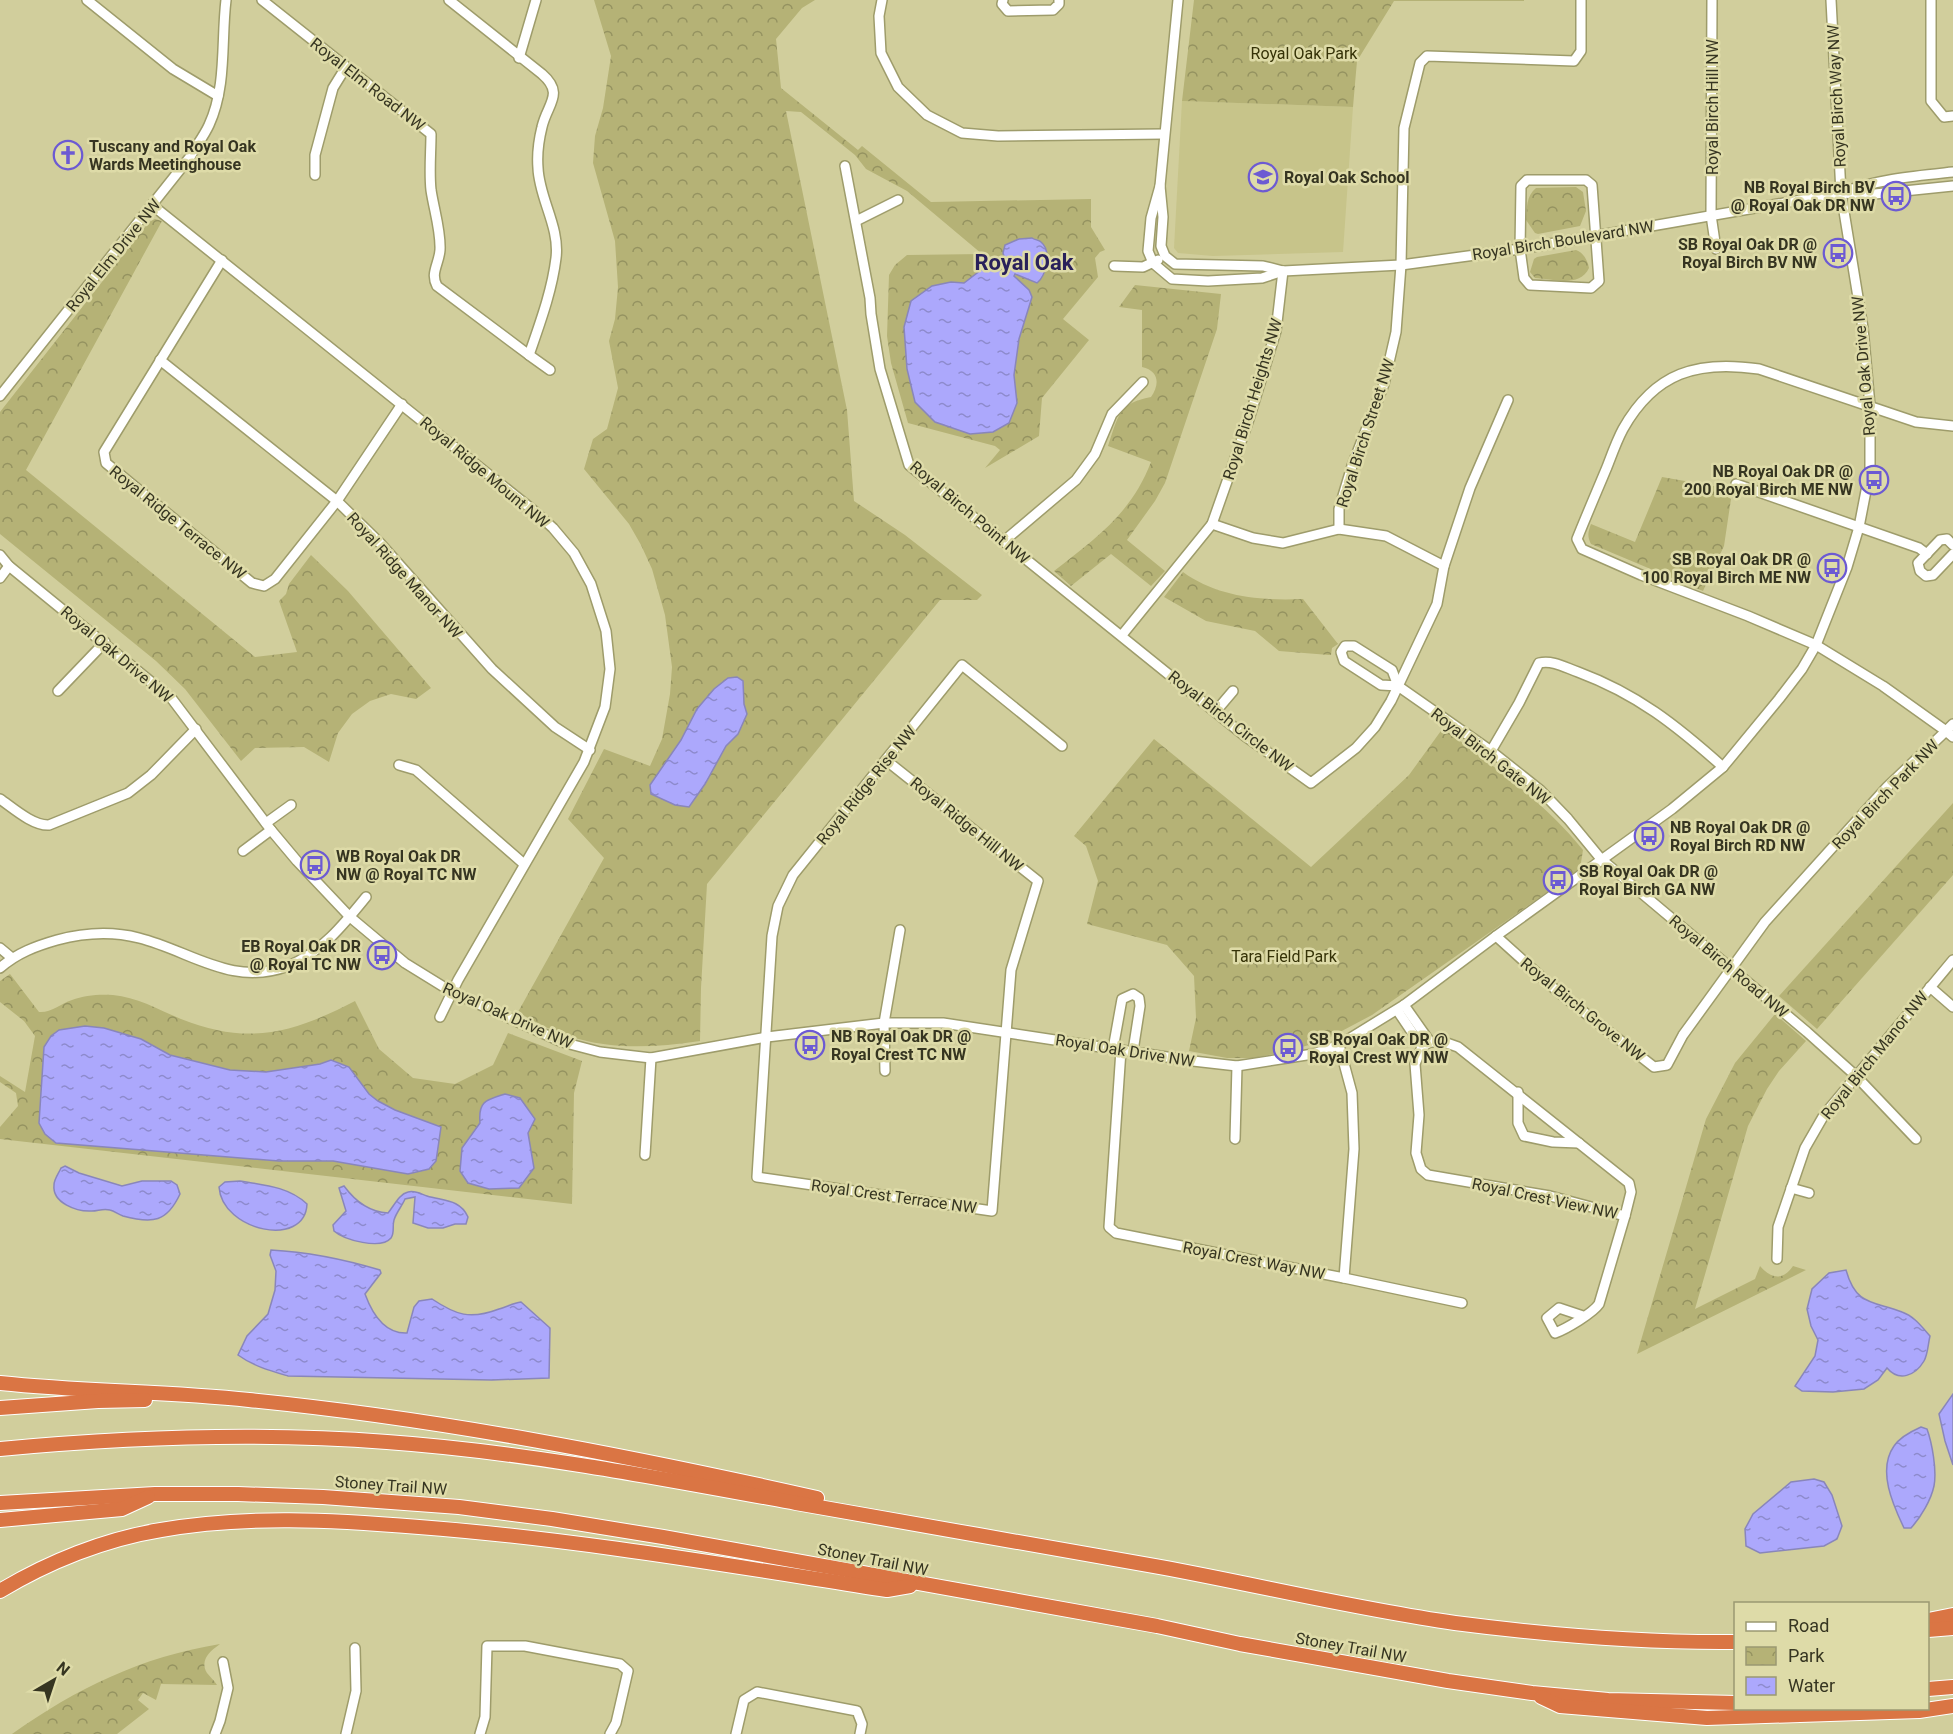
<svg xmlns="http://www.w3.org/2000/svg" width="1953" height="1734" font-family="Roboto,sans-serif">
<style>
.built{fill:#c7c48a}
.park{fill:url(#park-crowns)}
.water{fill:url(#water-ripples);stroke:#8986ba;stroke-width:1.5}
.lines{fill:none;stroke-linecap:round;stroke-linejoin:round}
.minor-casing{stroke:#9e9c6b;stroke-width:12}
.highway-casing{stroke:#fff;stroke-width:16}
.minor{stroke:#fff;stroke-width:9}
.highway{stroke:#da7544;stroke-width:14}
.labels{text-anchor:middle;stroke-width:5;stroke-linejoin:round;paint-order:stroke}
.park-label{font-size:16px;fill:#353207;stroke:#dedba8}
.street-label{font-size:16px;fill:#363521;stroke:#dedba8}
.poi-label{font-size:16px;font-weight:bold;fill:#363521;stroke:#dedba8;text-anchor:start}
.district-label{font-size:22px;font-weight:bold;fill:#29205a;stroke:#dedba8}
</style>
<defs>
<pattern id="park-crowns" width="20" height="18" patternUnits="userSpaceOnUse" patternTransform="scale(1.5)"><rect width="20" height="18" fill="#b5b276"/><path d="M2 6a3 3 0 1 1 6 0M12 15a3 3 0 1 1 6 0" fill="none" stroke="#949260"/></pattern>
<pattern id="water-ripples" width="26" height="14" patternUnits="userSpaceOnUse" patternTransform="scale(1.5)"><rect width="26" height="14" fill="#aca8fc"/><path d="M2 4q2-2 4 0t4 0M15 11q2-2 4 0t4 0" fill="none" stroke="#8d8acc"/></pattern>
</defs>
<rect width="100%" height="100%" fill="#d1ce9c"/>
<path class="built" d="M1182,101l171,6 -10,145 -130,4 -35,-3 -4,-5z"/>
<g class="park">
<path d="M594,0h221l-13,8 -26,31 5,49 77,62 4,-4 69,56 160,-3v28l14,23 -5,2 -5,6 3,19 -35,42 26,21 -47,58 -3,38 -54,32 15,-18 -5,-4 -87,-23 -17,-60 -4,-27 2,-61 6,-10 12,-10 75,-1 -75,-63 -41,-22 -11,-14 -54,-43 -15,-1 61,299 7,91 51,34 77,60 -5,5h-37l-233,284 -6,104 -1,53c-68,10 -121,9 -182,-29l86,-154 -36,-39 36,-70 46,17 12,-27 8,-45 2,-27 -7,-52 -13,-46 -11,-24 -12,-21 -45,-55 9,-30 14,-10 11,-41 -9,-47 6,-22 3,-32 -3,-46 -22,-78 2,-27 8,-28 8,-52z"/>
<path d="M1194,0h330v1h-130l-37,60 -4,46 -171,-6z"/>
<path d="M1576,187l7,5 3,19 -6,15 -42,8 -3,-1 -9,-13c1,-12 0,-24 10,-32z"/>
<path d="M155,219l7,2 -136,249 229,187 42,-5 -18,-51 7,-7 3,-10 22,-29 37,36 83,97 -15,11 -25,-5 -21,7 -18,13 -14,19 -9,29 -25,-15 -49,1 -14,13 -56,-72 -29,-28 -156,-127v-122l149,-190z"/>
<path d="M1576,250c7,2 12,11 13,18 -9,20 -36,11 -54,10l-5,-6 4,-13 3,-2z"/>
<path d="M1135,285l86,9 -4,35 -52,154 -10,18 -28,39 38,31 -14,15 -40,-32 -40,32 -17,-15c42,-33 77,-57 97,-109l-43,-16c10,-29 10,-43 43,-49 9,-13 8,-26 -9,-30v-57l-23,-3z"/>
<path d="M1662,477l57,10 2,6 10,6 -7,47 -21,45 -112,-47c-4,-8 -3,-12 0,-20l44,18z"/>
<path d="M1183,572c34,25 79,29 120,27l35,45 -6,4 -1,7h-2l-50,-4 -24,-20 -49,-10 -42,-24z"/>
<path d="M1443,728c49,38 101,73 140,122l-3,19 -208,146 -49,26 -35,10 -35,7h-26l-38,-7 7,-33 -2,-42 -27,-31 -80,-21 11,-43 -12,-35 -12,-10 80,-97 157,128 98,-92z"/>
<path d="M1953,803v72l-136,154 -38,-33z"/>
<path d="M10,974l29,38c12,1 21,-8 33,-12 12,-5 28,-6 41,-5 24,2 46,15 68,24 68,27 112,14 174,-18l24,48 34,29 42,6 38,-19 15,-32 74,28 -8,32 -2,111 -572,-65v-12l18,-21 -2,-13 -16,-11v-6l25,16 10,-56 -11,-15 -24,-19v-21z"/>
<path d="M1775,1014l31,27 -27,30 -12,18 -19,37 -53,183 60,-30 5,-13c11,13 23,15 33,0l13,4 -169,84 69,-235 29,-56z"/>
<path d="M220,1644c-8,6 -21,15 -13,29 3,4 7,7 10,12l-56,-1 -5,16 -13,-7 -5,7 11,9 -32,25h-105c65,-46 129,-77 208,-90z"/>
</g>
<g class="water">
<path d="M1032,238c3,2 7,2 9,4 11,9 5,34 -4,41l-22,-9 -1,2 15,14 3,7 -13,42 -5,36 3,28 -8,20 -16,9 -23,2 -35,-12 -20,-20 -8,-33 -3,-42 7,-26 21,-15 19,-4 13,1 21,-16 7,-1 7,4 10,2 -6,-19 2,-8 14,-6z"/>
<path d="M728,678l9,-1 6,4 1,23 3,10 -9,20 -12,12 -21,38 -16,23 -14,-2 -24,-11 -1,-9 31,-45 16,-31 17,-20z"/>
<path d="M85,1026l19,2 37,11 29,16 60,15 36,2 54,-8 11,-4 18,7 20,27 9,7 17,9 46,17 -5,34 -7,8 -21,5 -75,-13h-54l-223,-18 -11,-9 -6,-11 5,-76 7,-11 8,-6z"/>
<path d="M505,1094l15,4 15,21 -7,14 6,35 -15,20 -30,1 -21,-6 -8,-12 2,-23 18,-25c-2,-22 6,-23 25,-29z"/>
<path d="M65,1166l14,7 43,13 20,-5h29l6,4 3,9c-13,28 -27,30 -57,22 -5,-2 -9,-5 -13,-6 -7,-2 -12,1 -18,1 -15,1 -40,-8 -38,-26 0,-6 5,-12 7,-17z"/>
<path d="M240,1181c25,4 49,6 67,23 -2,45 -85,27 -88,-17l6,-5z"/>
<path d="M344,1186c11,15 25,26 44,27 6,-7 11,-19 20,-21 7,-2 13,2 19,4 16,5 33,3 41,21l-2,7h-11l-12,4h-15l-15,-5 2,-26 -10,2c-3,7 -9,14 -11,21 -2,7 1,12 -3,18 -10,12 -47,2 -57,-7l-1,-6 13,-14 -7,-23z"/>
<path d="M271,1250c38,2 72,9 109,20l1,3 -16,21c7,19 20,40 42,39l7,-26 5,-6 13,-2c24,16 38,21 67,10 8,-2 14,-6 22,-7l29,26 -1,50 -57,2 -204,-4c-17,-5 -35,-10 -50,-21l9,-19 21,-22 7,-24 1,-19 -6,-16z"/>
<path d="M1846,1270c10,36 27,31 56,42 12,4 20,15 28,24 -2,8 -2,18 -6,25 -9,15 -25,21 -37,7l-9,12 -14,9 -31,3 -31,-1 -7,-5 20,-30 3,-16 -7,-14 -4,-17 5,-20 17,-16z"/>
<path d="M1953,1394v71l-8,-24 -6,-27z"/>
<path d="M1921,1427l6,2c5,14 10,41 7,57 -3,14 -13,31 -23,42h-7c-11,-23 -27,-58 -10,-82 6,-9 18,-15 27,-19z"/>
<path d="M1814,1479l10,3 8,13 10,31 -5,13 -13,7 -64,7 -14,-7 -1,-17 8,-15 38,-32z"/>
</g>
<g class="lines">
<g class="minor-casing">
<g id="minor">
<path d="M87,0l86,69 45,27"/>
<path d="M262,0l169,134c0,18 -2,38 0,56 3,20 10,41 9,60 -1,14 -10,23 -3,36l92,69c11,-32 23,-64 27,-97 4,-31 -17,-60 -18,-90 -1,-12 1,-29 4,-41 5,-23 23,-33 0,-53l-93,-74"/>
<path d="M882,0l-3,16 2,37 17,34 29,28 35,18 36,3 166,-2"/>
<path d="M1003,0l-1,4 6,7 45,-1 6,-6v-4"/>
<path d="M1178,0l-18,186 3,31 -2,29 4,10 10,8 88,2 20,5"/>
<path d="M1712,0l-1,215 5,34"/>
<path d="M1931,0v101l13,16 9,-1"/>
<path d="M519,58l17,-58"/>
<path d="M845,166l25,132 1,16 9,55 29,96 336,271 66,47 45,-35 19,-21 16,-26 46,-97 7,-38 -58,-30 -47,-7 -56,14 -30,-5 -41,-14 -90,111"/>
<path d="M315,175v-20l18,-67 13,-21"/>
<path d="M1527,180h59l6,5 7,96 -8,7 -61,-3 -6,-7 -4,-29 1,-63z"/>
<path d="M1160,186l-9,32 -3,33 5,12 19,16 36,2 54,-3 21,-7 118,-6 119,-16 321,-56c37,-14 74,-17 112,-21"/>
<path d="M1844,193l21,2 88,-9"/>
<path d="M152,205l381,305 20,18 21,25 17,31 15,47 4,38 -5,38 -21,55 -126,218 -18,37"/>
<path d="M856,221l42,-21"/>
<path d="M222,260l-118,192 2,11 146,120 12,3 11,-7 62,-78 65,-97"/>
<path d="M1114,266l29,1 15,-7"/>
<path d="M529,355l21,15"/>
<path d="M160,360l177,141 43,42 112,126 63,58 35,23"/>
<path d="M0,396l190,-239c6,-11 14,-21 19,-32 18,-39 12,-84 17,-125"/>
<path d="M1953,426l-37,-4 -157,-53c-61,-9 -104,3 -136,60 -6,11 -11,25 -16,38 -10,24 -20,47 -30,72l5,10 59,26 107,41 68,29 67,41 63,45 7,-7"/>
<path d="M1736,484l183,64 8,6"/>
<path d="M1212,524l37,-105 27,-88 7,-60"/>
<path d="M1339,529v-20l13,-43 32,-82 12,-52 5,-67 3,-137 16,-65 7,-7 147,5 7,-10v-51"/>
<path d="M1004,541l72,-61 19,-26 17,-40 31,-32"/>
<path d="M1953,545l-6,-6 -7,1 -22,23 2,8 6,5 7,-1 20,-21"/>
<path d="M0,555l9,11 163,133 99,131 26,31 53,56 55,46 47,29 110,50 38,10 51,6 116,-21 117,-14h59l250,38 44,5 76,-12 26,-9 65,-40 92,-69 176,-127 51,-42 56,-68 23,-30 14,-24 31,-78 12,-40 11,-57v-64l-7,-78 -22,-135 -10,-193"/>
<path d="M1444,566l26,-78 38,-88"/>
<path d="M0,578l9,-12"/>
<path d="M1345,646h9l38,24 6,16 -17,-1 -37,-24 -3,-9z"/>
<path d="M1398,686l93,65 49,39 28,29 33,40 206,173 48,43 61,64"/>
<path d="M58,691l47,-49"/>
<path d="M1216,711l17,-20"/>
<path d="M1491,751l28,-48 20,-40c14,-3 25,4 39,9 59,22 98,53 145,95"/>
<path d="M887,761l151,120 -27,89 -19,241 -235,-34 15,-241 6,-30 15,-31 169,-210 100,81"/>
<path d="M399,765l17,5 108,94"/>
<path d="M0,799c13,9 33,27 49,26l79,-32 23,-18 45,-46"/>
<path d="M266,823l25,-18"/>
<path d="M243,851l28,-21"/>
<path d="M1496,936l61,55 97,76 13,-2 16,-30 82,-113 122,-135 59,-56 7,6"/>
<path d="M0,948l12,10"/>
<path d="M0,968c17,-15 36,-22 57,-28 26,-7 55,-9 82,-2 52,13 92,49 149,28 33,-13 57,-43 78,-69"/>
<path d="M1930,987l23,20"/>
<path d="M1404,1005l26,37"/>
<path d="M1397,1010l25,37"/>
<path d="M1430,1042h14l14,5 171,136 2,9 -6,24 -75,-20 -122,-21 -7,-6 -5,-16 3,-38 -4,-51 7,-17z"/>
<path d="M1113,1049l9,-50 11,-5 6,4 1,8 -7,45"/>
<path d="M1121,1050l-12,177 7,6 228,45 10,-129 -2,-56 -13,-48"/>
<path d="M885,1071l-1,-48 16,-93"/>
<path d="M1518,1092v31l6,13 29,6 26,1"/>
<path d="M1235,1139l2,-73"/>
<path d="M645,1155l6,-97"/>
<path d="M1791,1188l18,5"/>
<path d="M1777,1259l1,-32 27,-79 19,-33 129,-155"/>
<path d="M1344,1278l118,25"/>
<path d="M1583,1316l-24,-8 -12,10 8,15c11,-4 38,-20 44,-29l26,-88"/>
<path d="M215,1734l5,-13 8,-33 -5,-26"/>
<path d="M346,1734l10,-43 -1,-43"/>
<path d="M480,1734l5,-17 2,-71h38l95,18 8,7 -12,52 -6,11"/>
<path d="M736,1734l8,-34 13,-8 100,19 5,13 -2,10"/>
</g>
</g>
<g class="highway-casing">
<g id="highway">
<path d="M0,1383c83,9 166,8 249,17 192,19 381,56 568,98"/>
<path d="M0,1408l98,-7 47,-1"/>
<path d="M0,1449c129,-12 258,-17 387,-7 138,10 273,36 409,61 121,22 243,42 364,64 98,18 196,42 295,56 93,12 187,20 281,19"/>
<path d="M0,1503l155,-9h83l85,3 136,10 93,12 111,18 494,89 83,18 208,37 84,12 76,7 128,3"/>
<path d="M0,1520l122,-11 26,-12"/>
<path d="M0,1591c48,-29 105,-52 161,-61 84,-15 173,-10 258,-3 157,12 313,39 468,63l23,-4"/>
<path d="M1928,1620l25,-5"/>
<path d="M1928,1630l25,-2"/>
<path d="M1928,1689l25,-2"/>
<path d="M1541,1697l19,9 147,12 212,-7 34,-5"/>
</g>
</g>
<use href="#minor" class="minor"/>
<use href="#highway" class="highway"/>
</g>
<defs>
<g id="church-ring" transform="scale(1.5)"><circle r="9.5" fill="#dedba8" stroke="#6c5ad3" stroke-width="1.5"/><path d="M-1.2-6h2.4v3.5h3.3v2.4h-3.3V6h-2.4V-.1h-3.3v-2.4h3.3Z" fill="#6c5ad3"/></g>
<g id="school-ring" transform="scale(1.5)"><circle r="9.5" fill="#dedba8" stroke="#6c5ad3" stroke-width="1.5"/><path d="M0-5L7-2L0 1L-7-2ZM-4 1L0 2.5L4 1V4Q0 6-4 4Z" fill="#6c5ad3"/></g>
<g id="bus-ring" transform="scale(1.5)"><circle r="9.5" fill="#dedba8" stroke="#6c5ad3" stroke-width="1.5"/><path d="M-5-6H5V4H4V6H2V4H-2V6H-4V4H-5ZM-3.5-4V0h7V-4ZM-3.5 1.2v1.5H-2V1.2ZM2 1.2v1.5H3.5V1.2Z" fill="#6c5ad3"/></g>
</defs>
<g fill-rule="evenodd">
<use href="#church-ring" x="68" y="155"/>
<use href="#school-ring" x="1263" y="177"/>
<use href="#bus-ring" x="1896" y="196"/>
<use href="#bus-ring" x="1838" y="253"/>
<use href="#bus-ring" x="1874" y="480"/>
<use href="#bus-ring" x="1832" y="568"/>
<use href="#bus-ring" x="1649" y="836"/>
<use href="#bus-ring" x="315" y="865"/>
<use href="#bus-ring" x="1558" y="880"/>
<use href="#bus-ring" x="382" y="955"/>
<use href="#bus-ring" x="810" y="1045"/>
<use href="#bus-ring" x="1288" y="1048"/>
</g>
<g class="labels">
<g class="park-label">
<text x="1304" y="59">Royal Oak Park</text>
<text x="1284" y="962">Tara Field Park</text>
</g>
<g class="street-label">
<text transform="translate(368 84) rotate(38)" y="6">Royal Elm Road NW</text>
<text transform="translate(1836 96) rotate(-93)" y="6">Royal Birch Way NW</text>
<text transform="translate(1712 107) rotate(-90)" y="6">Royal Birch Hill NW</text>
<text transform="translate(1563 240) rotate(-9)" y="6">Royal Birch Boulevard NW</text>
<text transform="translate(113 255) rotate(-51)" y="6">Royal Elm Drive NW</text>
<text transform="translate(1863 366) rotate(-95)" y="6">Royal Oak Drive NW</text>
<text transform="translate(1252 399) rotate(-73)" y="6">Royal Birch Heights NW</text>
<text transform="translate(1365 433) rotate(-72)" y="6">Royal Birch Street NW</text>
<text transform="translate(485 472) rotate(40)" y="6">Royal Ridge Mount NW</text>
<text transform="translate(970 512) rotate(40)" y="6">Royal Birch Point NW</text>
<text transform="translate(178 522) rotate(39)" y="6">Royal Ridge Terrace NW</text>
<text transform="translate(405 575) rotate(48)" y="6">Royal Ridge Manor NW</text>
<text transform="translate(117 654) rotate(40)" y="6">Royal Oak Drive NW</text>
<text transform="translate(1231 721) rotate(38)" y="6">Royal Birch Circle NW</text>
<text transform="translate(1491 756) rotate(38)" y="6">Royal Birch Gate NW</text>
<text transform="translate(866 785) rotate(-51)" y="6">Royal Ridge Rise NW</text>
<text transform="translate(1885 794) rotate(-46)" y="6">Royal Birch Park NW</text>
<text transform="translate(967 824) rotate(39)" y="6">Royal Ridge Hill NW</text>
<text transform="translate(1729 966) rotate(40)" y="6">Royal Birch Road NW</text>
<text transform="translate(1583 1009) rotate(39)" y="6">Royal Birch Grove NW</text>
<text transform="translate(508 1015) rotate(24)" y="6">Royal Oak Drive NW</text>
<text transform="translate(1125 1050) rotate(9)" y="6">Royal Oak Drive NW</text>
<text transform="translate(1874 1055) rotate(-51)" y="6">Royal Birch Manor NW</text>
<text transform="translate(894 1196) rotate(8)" y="6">Royal Crest Terrace NW</text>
<text transform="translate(1545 1198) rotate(12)" y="6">Royal Crest View NW</text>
<text transform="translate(1254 1260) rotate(11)" y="6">Royal Crest Way NW</text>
<text transform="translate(391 1485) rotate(4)" y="6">Stoney Trail NW</text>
<text transform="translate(873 1559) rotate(11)" y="6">Stoney Trail NW</text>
<text transform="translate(1351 1647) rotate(10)" y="6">Stoney Trail NW</text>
</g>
<g class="poi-label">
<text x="89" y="152">Tuscany and Royal Oak<tspan x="89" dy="18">Wards Meetinghouse</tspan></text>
<text x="1284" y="183">Royal Oak School</text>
<text x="1875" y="193" text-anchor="end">NB Royal Birch BV<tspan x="1875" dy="18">@ Royal Oak DR NW</tspan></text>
<text x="1817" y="250" text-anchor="end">SB Royal Oak DR @<tspan x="1817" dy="18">Royal Birch BV NW</tspan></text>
<text x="1853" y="477" text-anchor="end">NB Royal Oak DR @<tspan x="1853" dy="18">200 Royal Birch ME NW</tspan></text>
<text x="1811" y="565" text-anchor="end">SB Royal Oak DR @<tspan x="1811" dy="18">100 Royal Birch ME NW</tspan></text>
<text x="1670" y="833">NB Royal Oak DR @<tspan x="1670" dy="18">Royal Birch RD NW</tspan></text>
<text x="336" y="862">WB Royal Oak DR<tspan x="336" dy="18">NW @ Royal TC NW</tspan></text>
<text x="1579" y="877">SB Royal Oak DR @<tspan x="1579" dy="18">Royal Birch GA NW</tspan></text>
<text x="361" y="952" text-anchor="end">EB Royal Oak DR<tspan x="361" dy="18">@ Royal TC NW</tspan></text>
<text x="831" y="1042">NB Royal Oak DR @<tspan x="831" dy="18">Royal Crest TC NW</tspan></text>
<text x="1309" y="1045">SB Royal Oak DR @<tspan x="1309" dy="18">Royal Crest WY NW</tspan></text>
</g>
<g class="district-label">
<text x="1024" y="270">Royal Oak</text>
</g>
</g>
<rect x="1734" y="1602" width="195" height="108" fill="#dedba8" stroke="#9b9972" stroke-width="1.5"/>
<rect x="1746" y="1622" width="30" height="9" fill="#ffffff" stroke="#9b9972" stroke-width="1.5"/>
<text x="1788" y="1632" font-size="18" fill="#363521">Road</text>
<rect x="1746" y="1647" width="30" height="18" fill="url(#park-crowns)" stroke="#9b9972" stroke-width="1.5"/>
<text x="1788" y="1662" font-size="18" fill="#363521">Park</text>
<rect x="1746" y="1677" width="30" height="18" fill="url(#water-ripples)" stroke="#9b9972" stroke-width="1.5"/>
<text x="1788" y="1692" font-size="18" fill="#363521">Water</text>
<g transform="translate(54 1680) rotate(39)" stroke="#dedba8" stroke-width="4.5" paint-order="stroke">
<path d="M0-4.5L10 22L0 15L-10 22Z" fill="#363521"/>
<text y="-9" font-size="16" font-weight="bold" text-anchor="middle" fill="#363521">N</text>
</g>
</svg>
